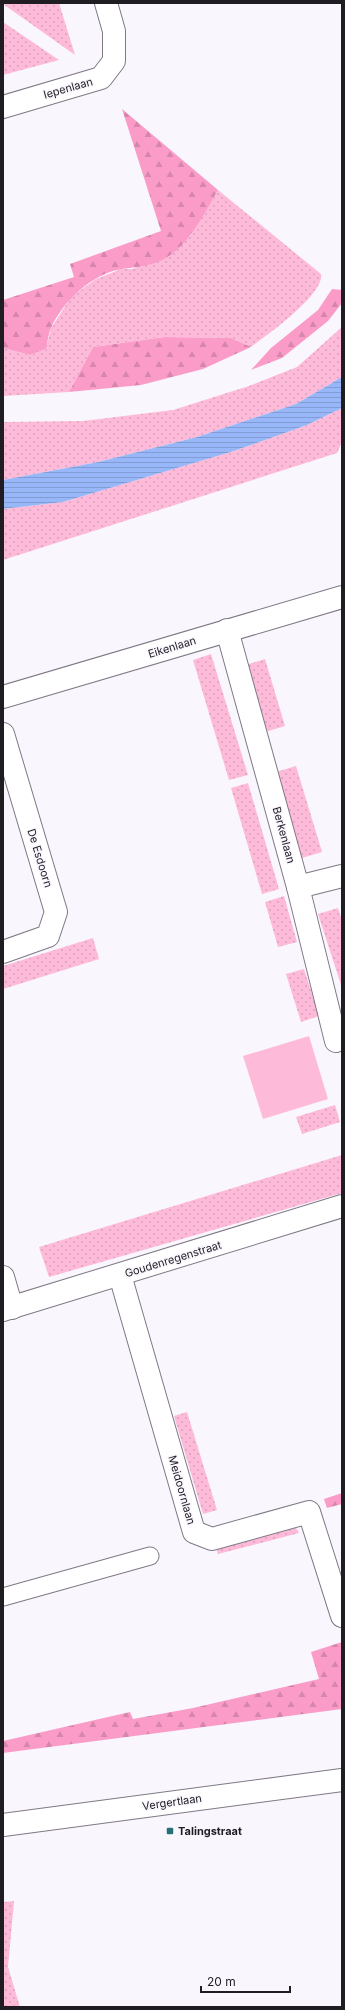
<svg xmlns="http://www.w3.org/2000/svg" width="345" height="2010" font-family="Inter,sans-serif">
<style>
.grass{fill:url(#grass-dots)}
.forest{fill:url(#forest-firs)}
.park{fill:#febbd9}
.water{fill:url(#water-rules)}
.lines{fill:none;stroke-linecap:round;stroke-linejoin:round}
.pedestrian-casing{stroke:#7f7985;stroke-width:19}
.minor-casing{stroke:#7f7985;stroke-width:24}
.tertiary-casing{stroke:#7f7985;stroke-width:24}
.pedestrian{stroke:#fff;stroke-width:17}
.minor{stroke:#fff;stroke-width:22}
.tertiary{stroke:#fff;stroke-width:22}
.poi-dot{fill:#267175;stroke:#faf6fe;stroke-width:1.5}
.labels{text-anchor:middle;stroke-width:3;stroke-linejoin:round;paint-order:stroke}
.street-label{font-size:11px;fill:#1f1d22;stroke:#faf6fe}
.poi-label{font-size:11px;font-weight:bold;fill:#1f1d22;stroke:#faf6fe;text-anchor:start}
</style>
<defs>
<pattern id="grass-dots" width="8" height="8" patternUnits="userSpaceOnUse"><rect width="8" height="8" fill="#febbd9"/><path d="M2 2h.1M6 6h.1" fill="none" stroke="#d9a0ba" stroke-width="1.8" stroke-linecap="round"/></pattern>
<pattern id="forest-firs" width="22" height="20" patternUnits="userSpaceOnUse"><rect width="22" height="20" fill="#fa9bc8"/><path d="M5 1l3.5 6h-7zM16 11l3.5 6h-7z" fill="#d685ac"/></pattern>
<pattern id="water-rules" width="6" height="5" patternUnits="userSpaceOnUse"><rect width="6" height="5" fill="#98b7f8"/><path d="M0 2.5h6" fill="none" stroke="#839dd4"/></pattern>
</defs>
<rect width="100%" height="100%" fill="#faf6fe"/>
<g class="grass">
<path d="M3,3h56l16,52 -72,-51z"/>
<path d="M3,22l56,38 -56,15z"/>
<path d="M218,190l103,84c4,20 -55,62 -70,73l-20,-9 -66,-1 -72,10 -24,45 -66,4v-48l27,7 16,-6 5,-21 20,-31 25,-18 25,-10h12l57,-33z"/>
<path d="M342,327v50l-46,27 -99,33 -99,25 -95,18v-58l80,-1 90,-11 76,-24 48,-19z"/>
<path d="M342,408v34l-5,11 -334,107v-51l60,-7 171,-51 73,-26z"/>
<path d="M211,654l37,121 -19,5 -36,-120z"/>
<path d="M265,659l20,67 -20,6 -19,-67z"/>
<path d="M296,766l26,86 -20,6 -26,-86z"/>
<path d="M248,783l31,106 -17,5 -31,-106z"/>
<path d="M284,896l13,46 -19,5 -13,-45z"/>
<path d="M338,908l4,12v68l-24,-74z"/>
<path d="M93,938l6,21 -96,30v-23z"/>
<path d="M304,969l15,47 -18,6 -15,-48z"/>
<path d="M335,1105l5,17 -38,12 -6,-17z"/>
<path d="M342,1155v38l-293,84 -10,-30z"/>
<path d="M187,1412l30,98 -14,4 -29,-98z"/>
<path d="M292,1521l7,12 -81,21 -4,-12z"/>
<path d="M14,1901l-6,66 12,40h-17v-105z"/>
</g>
<g class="forest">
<path d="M122,109l96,81c-14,24 -28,53 -52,68 -14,8 -29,9 -44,11 -29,4 -60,33 -71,59 -3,6 -3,14 -5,21l-16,6 -27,-7v-48l71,-23 -4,-13 91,-33z"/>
<path d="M332,289l10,1v13l-14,18 -46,37 -31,12 20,-22 47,-38z"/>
<path d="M165,337l66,1 20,9 -48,22 -62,16 -72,7 24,-45z"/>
<path d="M342,1493v11l-15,4 -3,-9z"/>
<path d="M342,1642v67l-339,44v-12l127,-29 3,7 60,-11 126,-29 -8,-27z"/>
</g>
<path class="park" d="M309,1036l19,63 -65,20 -20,-63z"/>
<path class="water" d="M342,377v31l-35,17 -73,26 -171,51 -60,7v-29l95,-18 99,-25 99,-33z"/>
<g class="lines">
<g class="pedestrian-casing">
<path id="pedestrian" d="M3,1597l147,-41"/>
</g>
<g class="minor-casing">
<g id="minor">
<path d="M3,107l98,-29 13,-17v-30l-8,-28"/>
<path d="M227,630l71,257 38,154"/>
<path d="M3,697l339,-100"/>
<path d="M3,734l53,178 -8,24 -45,16"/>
<path d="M298,887l44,-11"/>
<path d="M120,1275l74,257 18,7 97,-27 33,104"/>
<path d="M3,1277l9,31"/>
<path d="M3,1310l339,-104"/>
</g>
</g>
<g class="tertiary-casing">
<path id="tertiary" d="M3,1825l339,-45"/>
</g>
<use href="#pedestrian" class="pedestrian"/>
<use href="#minor" class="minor"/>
<use href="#tertiary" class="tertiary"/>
</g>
<rect class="poi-dot" x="166" y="1827" width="8" height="8" rx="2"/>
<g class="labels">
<g class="street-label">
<text transform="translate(68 88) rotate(-16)" y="4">Iepenlaan</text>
<text transform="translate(172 647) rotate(-17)" y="4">Eikenlaan</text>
<text transform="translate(284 835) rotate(75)" y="4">Berkenlaan</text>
<text transform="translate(40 858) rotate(73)" y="4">De Esdoorn</text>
<text transform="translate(173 1259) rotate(-17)" y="4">Goudenregenstraat</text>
<text transform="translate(182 1490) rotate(74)" y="4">Meidoornlaan</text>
<text transform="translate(172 1802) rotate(-8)" y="4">Vergertlaan</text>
</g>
<g class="poi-label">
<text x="178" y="1835">Talingstraat</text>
</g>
</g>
<rect width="345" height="2010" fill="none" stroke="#1f1d22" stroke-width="8"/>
<path d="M201 1986v6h89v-6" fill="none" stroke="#1f1d22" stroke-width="2"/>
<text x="207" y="1986" font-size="12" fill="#1f1d22" stroke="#faf6fe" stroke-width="3" paint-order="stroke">20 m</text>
</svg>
